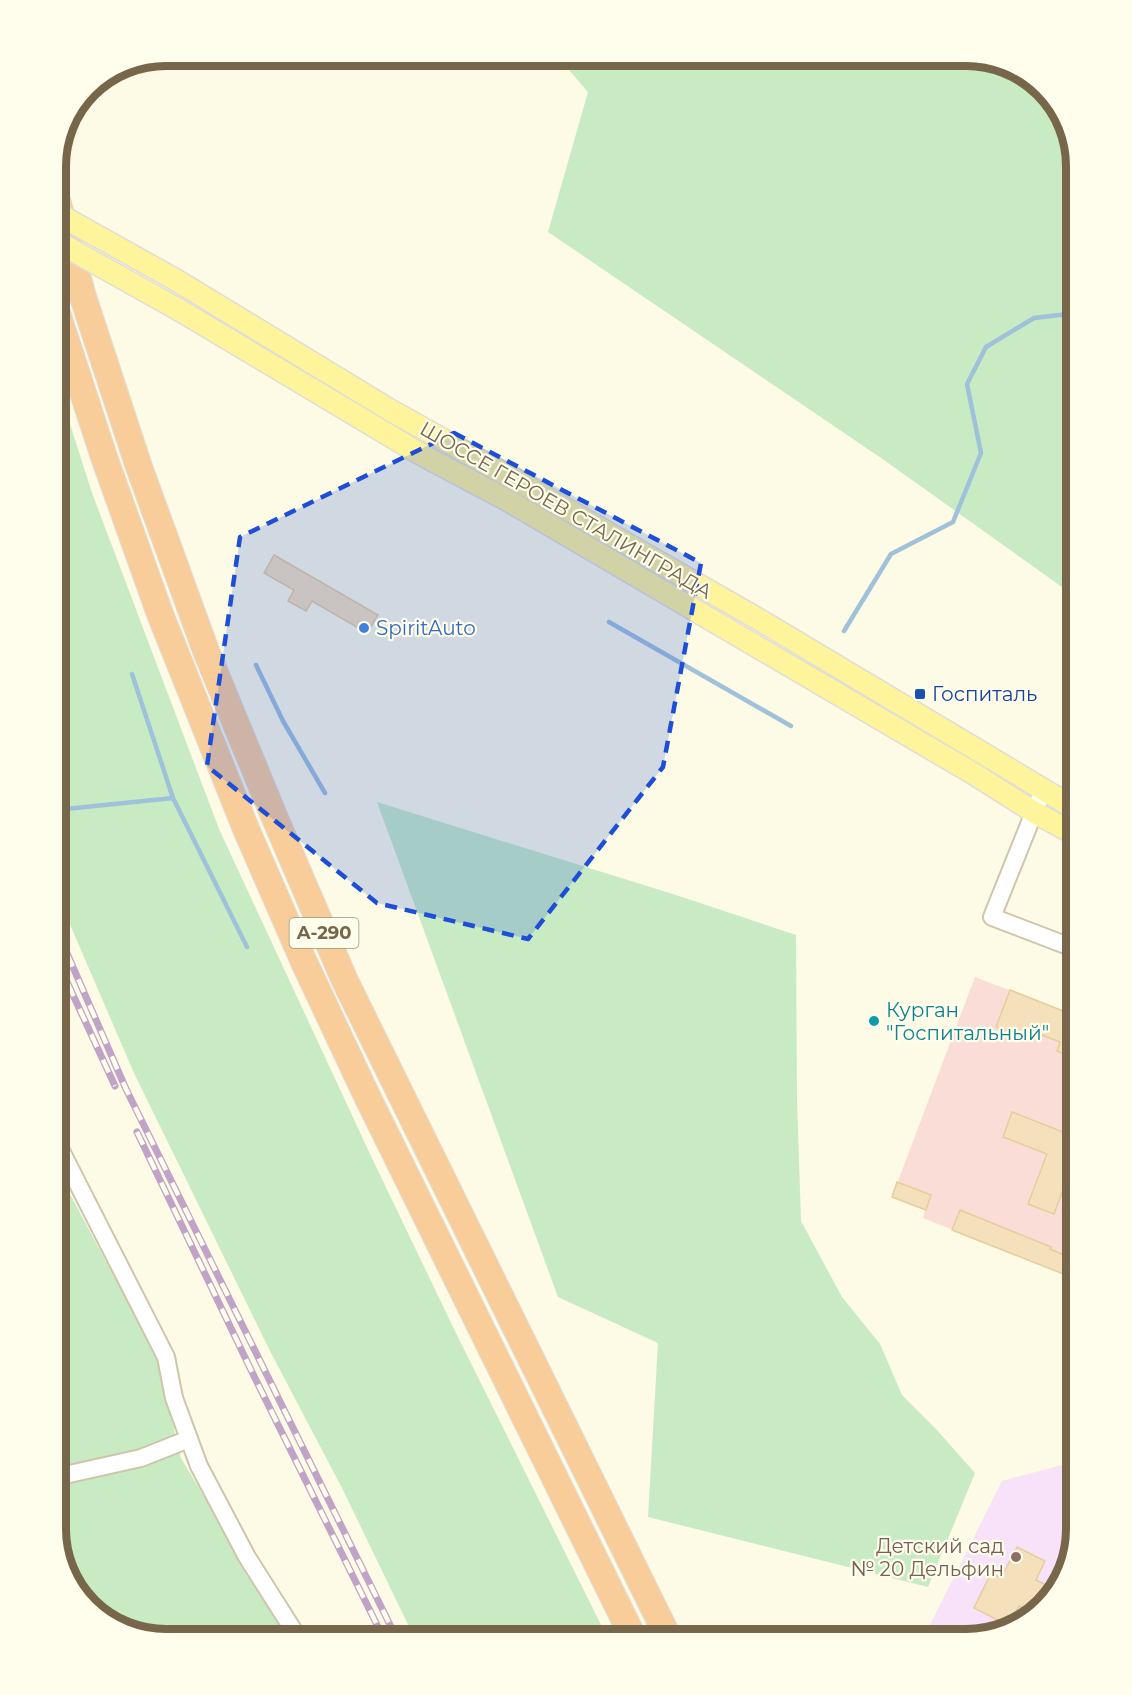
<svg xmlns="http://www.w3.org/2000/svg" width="1132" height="1695" font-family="Montserrat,sans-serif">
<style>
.education{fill:#f7e2fa}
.medical{fill:#fbddd8}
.green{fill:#c8ebc3}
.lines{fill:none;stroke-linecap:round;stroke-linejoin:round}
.stream{stroke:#9fc1da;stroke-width:4.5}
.building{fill:#f4e1bc;stroke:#e7cd9c;stroke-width:1.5}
.minor-casing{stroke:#cfc5ab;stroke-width:20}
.major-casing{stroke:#e1ddd7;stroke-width:24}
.highway-casing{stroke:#e1ddd7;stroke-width:28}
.minor{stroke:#fff;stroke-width:16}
.major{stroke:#fef49c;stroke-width:21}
.highway{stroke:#f9cd9a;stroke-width:26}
.rail-casing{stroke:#c1a3c8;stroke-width:7}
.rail{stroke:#fffdec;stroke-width:4.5;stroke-dasharray:14;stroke-linecap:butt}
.major-bridge-casing{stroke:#e1ddd7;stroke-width:24;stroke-linecap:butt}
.major-bridge{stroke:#fef49c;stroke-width:21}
.marked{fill:#1d4ed8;fill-opacity:0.2;stroke:#1d4ed8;stroke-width:4.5;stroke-dasharray:12 8;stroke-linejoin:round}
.shop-dot{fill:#3f7fe0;stroke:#fffdec;stroke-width:2}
.transit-dot{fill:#1a4fb4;stroke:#fffdec;stroke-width:2}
.culture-dot{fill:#0f9aa8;stroke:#fffdec;stroke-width:2}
.education-dot{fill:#8d6e63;stroke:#fffdec;stroke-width:2}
.labels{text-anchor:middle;stroke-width:4.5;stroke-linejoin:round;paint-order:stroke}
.shield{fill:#fffdec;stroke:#a0937a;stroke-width:1.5}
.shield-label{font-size:18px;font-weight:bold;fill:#776649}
.street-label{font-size:20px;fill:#776649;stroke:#fffdec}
.shop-label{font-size:20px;fill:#366cbe;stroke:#fffdec;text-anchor:start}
.transit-label{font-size:20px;fill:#164399;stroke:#fffdec;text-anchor:start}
.culture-label{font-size:20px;fill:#0d838f;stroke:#fffdec;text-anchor:start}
.education-label{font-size:20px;fill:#785e54;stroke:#fffdec;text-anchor:end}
.rim{fill:none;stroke:#776649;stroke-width:8}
</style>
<rect width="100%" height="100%" fill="#fdfae5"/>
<path class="education" d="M1076,1461v68l-14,56 -41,40 -55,14h-37l-5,-2 78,-156z"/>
<path class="medical" d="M975,977l101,39v263l-153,-61 2,-8 -33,-13z"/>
<g class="green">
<path d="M557,56h416l49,14 40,41 14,55v431l-192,-137 -336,-228 40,-140z"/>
<path d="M56,380l36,113 127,336 151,325 82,171 156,314h-193l-73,-151 -72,-137 -136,-278 -78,-181z"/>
<path d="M377,802l302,94 117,39 1,165 4,121 41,76 38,47 22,51 33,33 40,45 -47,114 -280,-70 10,-174 -100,-46z"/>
<path d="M56,1168l101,189 24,101 108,181h-130l-54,-18 -35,-37 -14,-55z"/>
</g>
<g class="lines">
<g class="stream">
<path d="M609,622l182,104"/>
<path d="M844,631l47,-77 62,-32 28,-69 -14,-69 19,-37 48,-29 42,-5"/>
<path d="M256,665l27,56 42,72"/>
<path d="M132,674l41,124 74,149"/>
<path d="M56,810l117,-12"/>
</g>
</g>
<g class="building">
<path d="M274,555l104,60 -11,18 -55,-32 -6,10 -18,-10 6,-11 -30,-17z"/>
<path d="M1010,990l66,26v43l-19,-8 3,-9 -34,-13 -3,9 -27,-11z"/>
<path d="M1012,1112l64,25v17l-22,60 -26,-10 19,-50 -44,-17z"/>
<path d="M897,1182l34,13 -5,15 -34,-13z"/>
<path d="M960,1210l91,37 -1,2 26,11v19l-124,-49z"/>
<path d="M1017,1547l28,14 -9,19 20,10 -23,23 -14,-7 -10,20 -35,-18 17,-35 10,5z"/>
</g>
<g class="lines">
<g class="minor-casing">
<g id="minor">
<path d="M1043,790l-51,127 84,32"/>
<path d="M56,1141l110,216 8,41 25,68 48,91 52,82"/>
<path d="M56,1477l85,-19 48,-19"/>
</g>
</g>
<g class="major-casing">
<g id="major">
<path d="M176,280l214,130 131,73 237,136 318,190"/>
<path d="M181,311l241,144 85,45 467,274 60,38 42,23"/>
</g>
</g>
<g class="highway-casing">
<g id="highway">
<path d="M56,196l27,101 56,170 67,184 68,165 71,165 324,658"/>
<path d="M56,310l48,147 56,157 86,215 58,133 62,132 268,545"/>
</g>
</g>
<use href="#minor" class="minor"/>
<use href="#major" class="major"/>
<use href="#highway" class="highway"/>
<g class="rail-casing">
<g id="rail">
<path d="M56,928l70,161 271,550"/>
<path d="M56,958l59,128"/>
<path d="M137,1132l115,240 132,267"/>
</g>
</g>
<use href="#rail" class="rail"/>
<g class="major-bridge-casing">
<g id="major-bridge">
<path d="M56,213l120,67"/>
<path d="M56,241l125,70"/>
</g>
</g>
<use href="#major-bridge" class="major-bridge"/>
</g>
<path class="marked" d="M454,433l247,130 -38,204 -135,172 -151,-36 -170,-137 33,-229z"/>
<circle class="shop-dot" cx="364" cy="628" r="6"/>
<rect class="transit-dot" x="914" y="688" width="12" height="12" rx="3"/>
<circle class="culture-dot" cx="874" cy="1021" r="6"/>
<circle class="education-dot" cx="1016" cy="1557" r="6"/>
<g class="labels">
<rect class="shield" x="289.5" y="918" width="69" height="30" rx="4.5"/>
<g class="shield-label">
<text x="324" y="939">А-290</text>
</g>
<g class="street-label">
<text transform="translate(566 510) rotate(30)" y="7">ШОССЕ ГЕРОЕВ СТАЛИНГРАДА</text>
</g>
<g class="shop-label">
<text x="376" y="635">SpiritAuto</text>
</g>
<g class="transit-label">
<text x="932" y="701">Госпиталь</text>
</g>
<g class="culture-label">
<text x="886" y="1017">Курган<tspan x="886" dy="23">"Госпитальный"</tspan></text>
</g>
<g class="education-label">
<text x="1004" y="1553">Детский сад<tspan x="1004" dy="23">№ 20 Дельфин</tspan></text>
</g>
</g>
<path d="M0 0H1132V1695H0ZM166 66H966A100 100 0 0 1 1066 166V1529A100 100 0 0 1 966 1629H166A100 100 0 0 1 66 1529V166A100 100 0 0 1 166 66Z" fill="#fffdec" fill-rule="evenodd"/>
<path class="rim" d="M166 66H966A100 100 0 0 1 1066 166V1529A100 100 0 0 1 966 1629H166A100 100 0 0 1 66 1529V166A100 100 0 0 1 166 66Z"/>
</svg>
